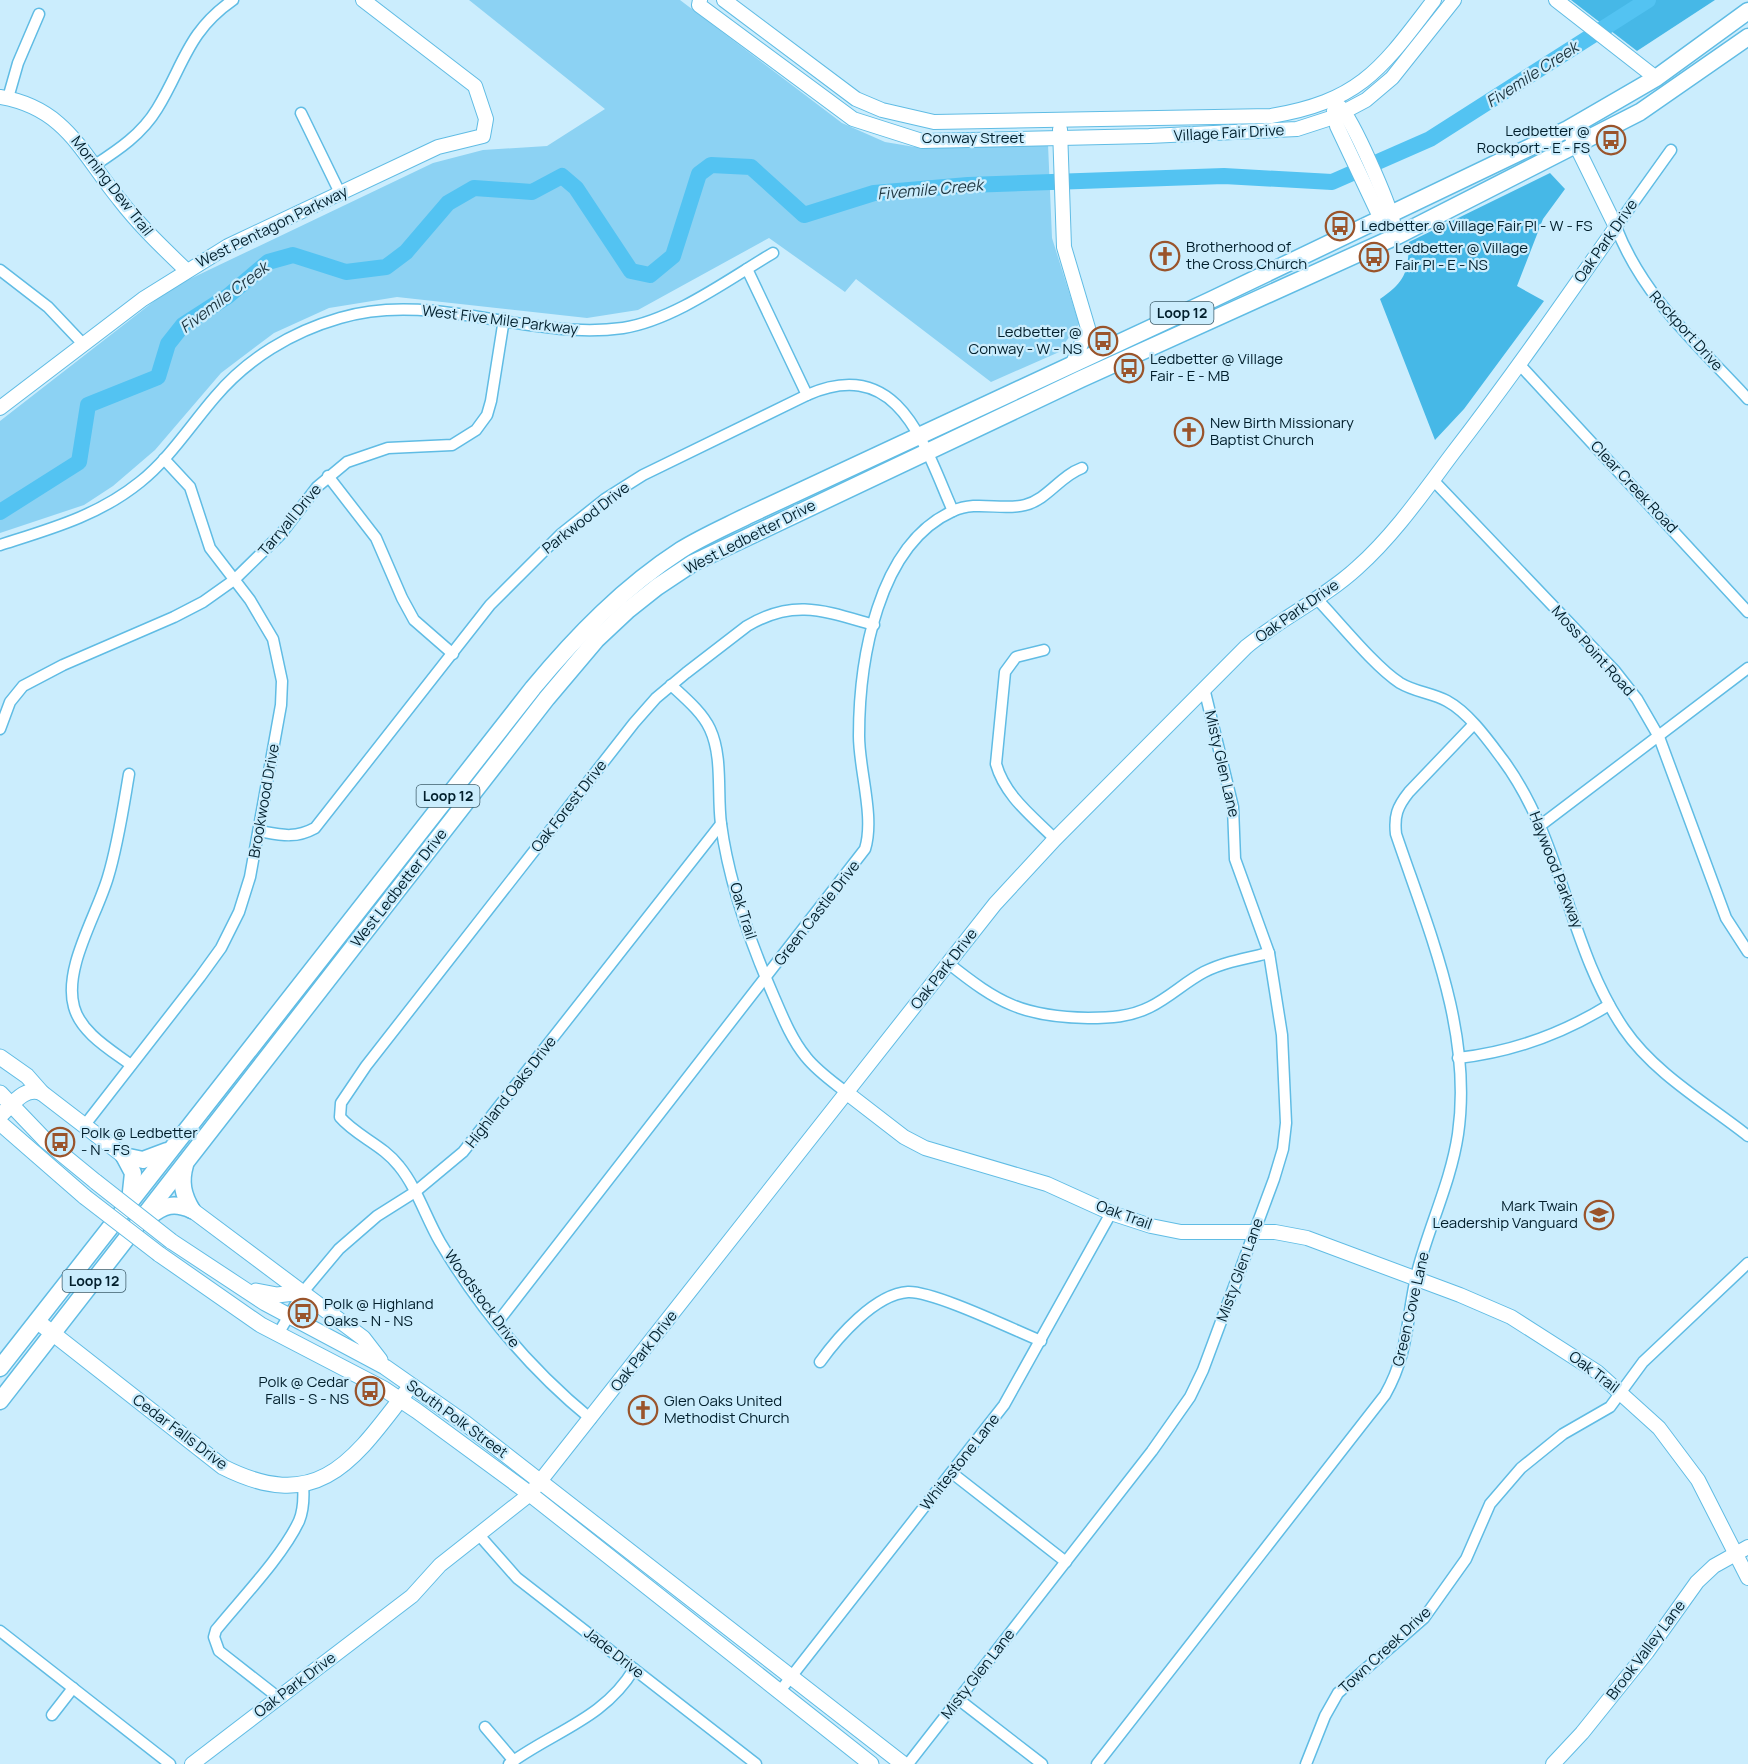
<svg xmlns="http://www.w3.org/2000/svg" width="1748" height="1764" font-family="Manrope,sans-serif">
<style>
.green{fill:#8cd2f3}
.forest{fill:#46b8e7}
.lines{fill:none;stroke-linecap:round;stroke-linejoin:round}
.river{stroke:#53c3f2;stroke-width:16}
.minor-casing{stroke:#60bce4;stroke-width:13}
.tertiary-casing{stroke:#60bce4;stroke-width:16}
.secondary-casing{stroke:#60bce4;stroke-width:17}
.primary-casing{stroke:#60bce4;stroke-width:19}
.minor{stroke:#fff;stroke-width:10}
.tertiary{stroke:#fff;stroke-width:14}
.secondary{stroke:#fff;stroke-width:15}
.primary{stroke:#fff;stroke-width:16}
.secondary-bridge-casing{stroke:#60bce4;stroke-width:17;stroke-linecap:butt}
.secondary-bridge{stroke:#fff;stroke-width:15}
.labels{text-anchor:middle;stroke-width:4.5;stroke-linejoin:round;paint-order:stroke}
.shield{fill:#cbedfd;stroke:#3e5d6b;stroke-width:1.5}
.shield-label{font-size:14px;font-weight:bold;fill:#021f2c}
.poi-label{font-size:15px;fill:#021f2c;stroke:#cbedfd;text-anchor:start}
.street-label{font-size:15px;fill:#021f2c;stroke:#cbedfd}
.water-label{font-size:16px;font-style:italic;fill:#1e3641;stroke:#cbedfd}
</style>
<rect width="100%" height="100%" fill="#cbedfd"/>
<path class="green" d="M469,0h211l162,123 43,19 30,5 133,-3 4,94 27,86 -15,20 2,5 -75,33 -135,-103 -11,13 -76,-54 -131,72 -51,8 -190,-21 -68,11 -55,25 -53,40 -66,77 -42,36 -29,19 -84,28v-112l171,-133 262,-125 50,-13 64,-4 58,-37z"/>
<g class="forest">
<path d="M1571,0h144l-78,51z"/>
<path d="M1550,173l15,16 -22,30 -26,67 27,15 -80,108 -29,31 -55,-141c26,-18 28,-27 29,-57z"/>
</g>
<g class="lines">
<path class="river" d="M0,512l79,-50 9,-57 70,-28 10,-33 15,-19 45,-29 40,-34 25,-7 53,17 40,-5 20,-15 42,-49 26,-15 58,4 30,-16 14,12 55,83 19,4 23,-19 26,-82 12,-9 40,2 53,48 70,-22 94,-8 256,-9 108,6 98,-43 218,-139"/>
<g class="minor-casing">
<g id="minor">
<path d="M8,98l10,-35 21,-49"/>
<path d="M301,113l39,80"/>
<path d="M1671,150l-55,77c27,70 82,118 132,172"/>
<path d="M95,165c23,-15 47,-31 62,-56 27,-44 30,-77 76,-109"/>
<path d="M747,269l60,126"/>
<path d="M0,270l48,37 36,38"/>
<path d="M1519,364l229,248"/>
<path d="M328,476l48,62 26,60 12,22 39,34"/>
<path d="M1433,480l182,191 22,28 22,38 67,181 22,34"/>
<path d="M0,545c50,-16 98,-29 140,-63 29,-23 50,-56 75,-85 32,-38 76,-65 125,-79 94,-28 188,23 283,10 51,-8 106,-49 150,-75"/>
<path d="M1317,599c22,23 58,68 83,84 15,9 32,10 47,18 22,12 41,39 56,59 60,81 65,187 121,269 30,44 82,74 124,107"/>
<path d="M1044,650l-28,7 -11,15 -9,92c9,32 36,52 59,75"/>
<path d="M671,685c14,13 31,27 39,44 13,28 7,65 11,95 8,60 29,118 53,173 9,21 18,43 32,60 11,14 27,25 41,36"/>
<path d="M0,729l10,-27 13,-16 40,-21 111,-48 29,-15 31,-22 47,-46 36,-47 30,-25 41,-14 64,-3 24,-15 11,-15 4,-14 13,-82"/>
<path d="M129,774c-6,35 -11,70 -21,103 -11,38 -45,91 -34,130 7,26 37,43 57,58"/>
<path d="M1541,825l207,-157"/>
<path d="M259,831c22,4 36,8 56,-3l175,-223 71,-71 44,-35 38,-24 164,-80c93,-41 117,51 146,116"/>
<path d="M948,963c50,40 75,54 140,55 22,0 42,-1 62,-11 20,-10 35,-25 54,-35 20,-10 43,-14 65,-19"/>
<path d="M1458,1058c55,-6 104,-24 151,-53"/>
<path d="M84,1126l116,-149 21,-29 18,-36 11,-35 31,-172 1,-24 -9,-42 -23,-39 -40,-52 -20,-61 -26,-28"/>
<path d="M497,1323l368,-474c10,-32 -6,-79 -6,-113 0,-74 18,-191 94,-225 24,-11 48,0 72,-6 23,-6 35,-29 57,-37"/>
<path d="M278,1334l25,-42 36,-43 38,-33 38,-24 48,-40 258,-328"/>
<path d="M820,1362c18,-25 55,-68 88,-70 26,-1 106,38 133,49"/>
<path d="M591,1419c-60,-49 -111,-110 -151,-177 -14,-24 -23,-54 -41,-76 -16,-21 -43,-30 -59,-49l1,-14 25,-37 268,-343 22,-25 30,-25 61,-47c47,-28 78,-15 127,-1"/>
<path d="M952,1473l114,89"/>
<path d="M479,1535l38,43 239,186"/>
<path d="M0,1631l170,133"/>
<path d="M780,1691l224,-286 107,-192"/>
<path d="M279,1698l-60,-47 -5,-14 2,-7c25,-31 66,-73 83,-109 5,-12 5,-24 4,-37"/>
<path d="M958,1699l84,65"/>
<path d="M52,1715l21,-27"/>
<path d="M485,1727l29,34"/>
<path d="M509,1764c45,-33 95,-45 125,-95"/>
<path d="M908,1764l244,-313 38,-54 13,-27 71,-191 9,-30 3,-26 -4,-88 -13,-82 -34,-94 -2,-52 -29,-119"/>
<path d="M1097,1764l288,-369c25,-44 21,-79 33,-126 12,-45 33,-88 40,-135 15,-103 -30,-205 -62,-300 -2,-18 1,-27 13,-42l64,-67"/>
<path d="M1306,1764l19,-48 13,-23 86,-75 42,-59 24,-55 31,-36 42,-34 47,-27 33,-45 105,-99"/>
</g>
</g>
<g class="tertiary-casing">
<g id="tertiary">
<path d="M700,0l-1,5 154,114 69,22 227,-5 148,-7 37,-12 32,-17 26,-22 62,-78"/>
<path d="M724,0l132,99 26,11 52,12 337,-6c90,-15 111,-48 163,-116"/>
<path d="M1556,0l100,78"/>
<path d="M0,97c66,11 82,57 119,102 20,26 43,48 67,71"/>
<path d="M1340,107c14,15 48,94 53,115"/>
<path d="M1334,111l3,15 43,91 17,19"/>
<path d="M1060,129l4,118 24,81 -15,35"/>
<path d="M0,408l143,-109 85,-53 210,-99 45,-11 3,-17 -11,-33 -112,-86"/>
<path d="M847,1093l57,44 21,11 122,36 64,29 40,13 30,6h94l32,6 153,57 51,22 86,55 62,56 39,52 50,98"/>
<path d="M192,1764l220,-168 28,-31 90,-71 465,-590 60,-65 191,-192c35,-29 77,-48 111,-79 37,-33 66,-75 96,-115 57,-74 110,-150 163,-226l-48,-98"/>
<path d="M1553,1764l29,-31 65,-81 50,-70 17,-16 34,-19"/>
</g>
</g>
<g class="secondary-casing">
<g id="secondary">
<path d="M0,1057l27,19 15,17 82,63"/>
<path d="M0,1093l46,48 50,41"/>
<path d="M0,1116c12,-11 25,-31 42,-23"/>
<path d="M0,1123l85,74"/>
<path d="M192,1210l171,128 17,22"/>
<path d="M171,1241l94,62 120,64 80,56 438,341"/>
<path d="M159,1254l102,71 123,64 33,22 113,83 341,270"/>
<path d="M256,1291l21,4 26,-3"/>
<path d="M37,1321l186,146c95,48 130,-6 183,-75"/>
</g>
</g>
<g class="primary-casing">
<g id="primary">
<path d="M124,1156l19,4 24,-9"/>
<path d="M124,1156l9,17 -3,28"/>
<path d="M185,1165c-5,17 -2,30 7,45"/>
<path d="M149,1217c15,-12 25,-15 43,-7"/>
<path d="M0,1368l533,-680c44,-53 91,-101 148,-138 21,-13 44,-23 66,-34l464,-216 357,-171 88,-51 92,-67"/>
<path d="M0,1401l547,-703 49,-58 32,-30 29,-23 36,-24 388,-184 316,-143 243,-124 108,-75"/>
</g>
</g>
<use href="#minor" class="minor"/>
<use href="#tertiary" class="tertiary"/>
<use href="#secondary" class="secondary"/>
<use href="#primary" class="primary"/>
<g class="secondary-bridge-casing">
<g id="secondary-bridge">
<path d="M96,1182l75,59"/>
<path d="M85,1197l74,57"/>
</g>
</g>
<use href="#secondary-bridge" class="secondary-bridge"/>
</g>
<defs>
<g id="bus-ring" transform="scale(1.5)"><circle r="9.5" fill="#cbedfd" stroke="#9a542b" stroke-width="1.5"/><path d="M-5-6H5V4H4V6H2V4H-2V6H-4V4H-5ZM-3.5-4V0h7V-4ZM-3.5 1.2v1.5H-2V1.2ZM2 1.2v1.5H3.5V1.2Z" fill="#9a542b"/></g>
<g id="church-ring" transform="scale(1.5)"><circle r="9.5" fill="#cbedfd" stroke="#9a542b" stroke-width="1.5"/><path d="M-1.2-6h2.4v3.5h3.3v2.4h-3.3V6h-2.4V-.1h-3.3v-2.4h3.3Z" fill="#9a542b"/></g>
<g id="school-ring" transform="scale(1.5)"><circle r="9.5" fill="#cbedfd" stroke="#9a542b" stroke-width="1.5"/><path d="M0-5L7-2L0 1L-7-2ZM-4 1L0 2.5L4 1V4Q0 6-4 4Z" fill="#9a542b"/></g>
</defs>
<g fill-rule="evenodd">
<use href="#bus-ring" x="1611" y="140"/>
<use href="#bus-ring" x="1340" y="226"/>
<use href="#church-ring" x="1165" y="256"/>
<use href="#bus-ring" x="1374" y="257"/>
<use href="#bus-ring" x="1103" y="341"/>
<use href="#bus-ring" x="1129" y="368"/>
<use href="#church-ring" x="1189" y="432"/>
<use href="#bus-ring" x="60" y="1142"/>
<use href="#school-ring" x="1599" y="1215"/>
<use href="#bus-ring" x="303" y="1313"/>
<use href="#bus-ring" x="370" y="1391"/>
<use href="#church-ring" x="643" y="1410"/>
</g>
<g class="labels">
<g class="shield">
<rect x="1150.5" y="302" width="63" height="22" rx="4.5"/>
<rect x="416.5" y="785" width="63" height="22" rx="4.5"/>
<rect x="62.5" y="1270" width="63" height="22" rx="4.5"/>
</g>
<g class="shield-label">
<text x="1182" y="318">Loop 12</text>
<text x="448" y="801">Loop 12</text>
<text x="94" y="1286">Loop 12</text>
</g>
<g class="poi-label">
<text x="1590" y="136" text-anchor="end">Ledbetter @<tspan x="1590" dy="17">Rockport - E - FS</tspan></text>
<text x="1361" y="231">Ledbetter @ Village Fair Pl - W - FS</text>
<text x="1186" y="252">Brotherhood of<tspan x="1186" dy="17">the Cross Church</tspan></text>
<text x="1395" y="253">Ledbetter @ Village<tspan x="1395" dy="17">Fair Pl - E - NS</tspan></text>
<text x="1082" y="337" text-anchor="end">Ledbetter @<tspan x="1082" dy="17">Conway - W - NS</tspan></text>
<text x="1150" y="364">Ledbetter @ Village<tspan x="1150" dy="17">Fair - E - MB</tspan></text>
<text x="1210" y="428">New Birth Missionary<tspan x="1210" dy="17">Baptist Church</tspan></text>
<text x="81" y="1138">Polk @ Ledbetter<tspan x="81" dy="17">- N - FS</tspan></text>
<text x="1578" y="1211" text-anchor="end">Mark Twain<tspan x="1578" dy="17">Leadership Vanguard</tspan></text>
<text x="324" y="1309">Polk @ Highland<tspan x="324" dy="17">Oaks - N - NS</tspan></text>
<text x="349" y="1387" text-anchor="end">Polk @ Cedar<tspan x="349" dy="17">Falls - S - NS</tspan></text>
<text x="664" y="1406">Glen Oaks United<tspan x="664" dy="17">Methodist Church</tspan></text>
</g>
<g class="street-label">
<text transform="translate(1229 133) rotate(-3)" y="5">Village Fair Drive</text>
<text x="973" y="143">Conway Street</text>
<text transform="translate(112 186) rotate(52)" y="5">Morning Dew Trail</text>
<text transform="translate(272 227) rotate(-26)" y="5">West Pentagon Parkway</text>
<text transform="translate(1606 241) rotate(-55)" y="5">Oak Park Drive</text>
<text transform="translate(500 320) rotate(7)" y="5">West Five Mile Parkway</text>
<text transform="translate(1686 331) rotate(48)" y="5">Rockport Drive</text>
<text transform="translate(1634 487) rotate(47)" y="5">Clear Creek Road</text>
<text transform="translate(586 518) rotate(-38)" y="5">Parkwood Drive</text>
<text transform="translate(290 520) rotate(-50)" y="5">Tarryall Drive</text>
<text transform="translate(750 537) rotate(-27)" y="5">West Ledbetter Drive</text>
<text transform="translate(1297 611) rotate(-35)" y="5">Oak Park Drive</text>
<text transform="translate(1593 651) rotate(48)" y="5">Moss Point Road</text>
<text transform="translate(1222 764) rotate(77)" y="5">Misty Glen Lane</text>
<text transform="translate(264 801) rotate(-80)" y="5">Brookwood Drive</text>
<text transform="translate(569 806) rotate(-52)" y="5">Oak Forest Drive</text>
<text transform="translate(1556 870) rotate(69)" y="5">Haywood Parkway</text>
<text transform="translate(399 888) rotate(-52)" y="5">West Ledbetter Drive</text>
<text transform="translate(743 911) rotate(73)" y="5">Oak Trail</text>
<text transform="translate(817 913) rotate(-52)" y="5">Green Castle Drive</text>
<text transform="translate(944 969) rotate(-52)" y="5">Oak Park Drive</text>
<text transform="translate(511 1092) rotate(-52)" y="5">Highland Oaks Drive</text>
<text transform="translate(1124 1215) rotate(20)" y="5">Oak Trail</text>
<text transform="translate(1240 1270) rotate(-70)" y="5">Misty Glen Lane</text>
<text transform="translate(482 1299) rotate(54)" y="5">Woodstock Drive</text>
<text transform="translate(1411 1309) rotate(-77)" y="5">Green Cove Lane</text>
<text transform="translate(644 1351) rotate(-52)" y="5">Oak Park Drive</text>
<text transform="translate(1594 1372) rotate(37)" y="5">Oak Trail</text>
<text transform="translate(457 1419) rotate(36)" y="5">South Polk Street</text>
<text transform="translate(180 1432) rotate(37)" y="5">Cedar Falls Drive</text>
<text transform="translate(960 1462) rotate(-52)" y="5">Whitestone Lane</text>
<text transform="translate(1385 1650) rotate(-43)" y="5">Town Creek Drive</text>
<text transform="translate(1646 1650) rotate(-53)" y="5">Brook Valley Lane</text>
<text transform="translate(614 1653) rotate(38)" y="5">Jade Drive</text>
<text transform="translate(978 1674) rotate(-52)" y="5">Misty Glen Lane</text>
<text transform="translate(295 1685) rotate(-37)" y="5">Oak Park Drive</text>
</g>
<g class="water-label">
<text transform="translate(1532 74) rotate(-33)" y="6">Fivemile Creek</text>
<text transform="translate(930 189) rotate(-5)" y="6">Fivemile Creek</text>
<text transform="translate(224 297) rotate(-37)" y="6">Fivemile Creek</text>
</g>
</g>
</svg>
